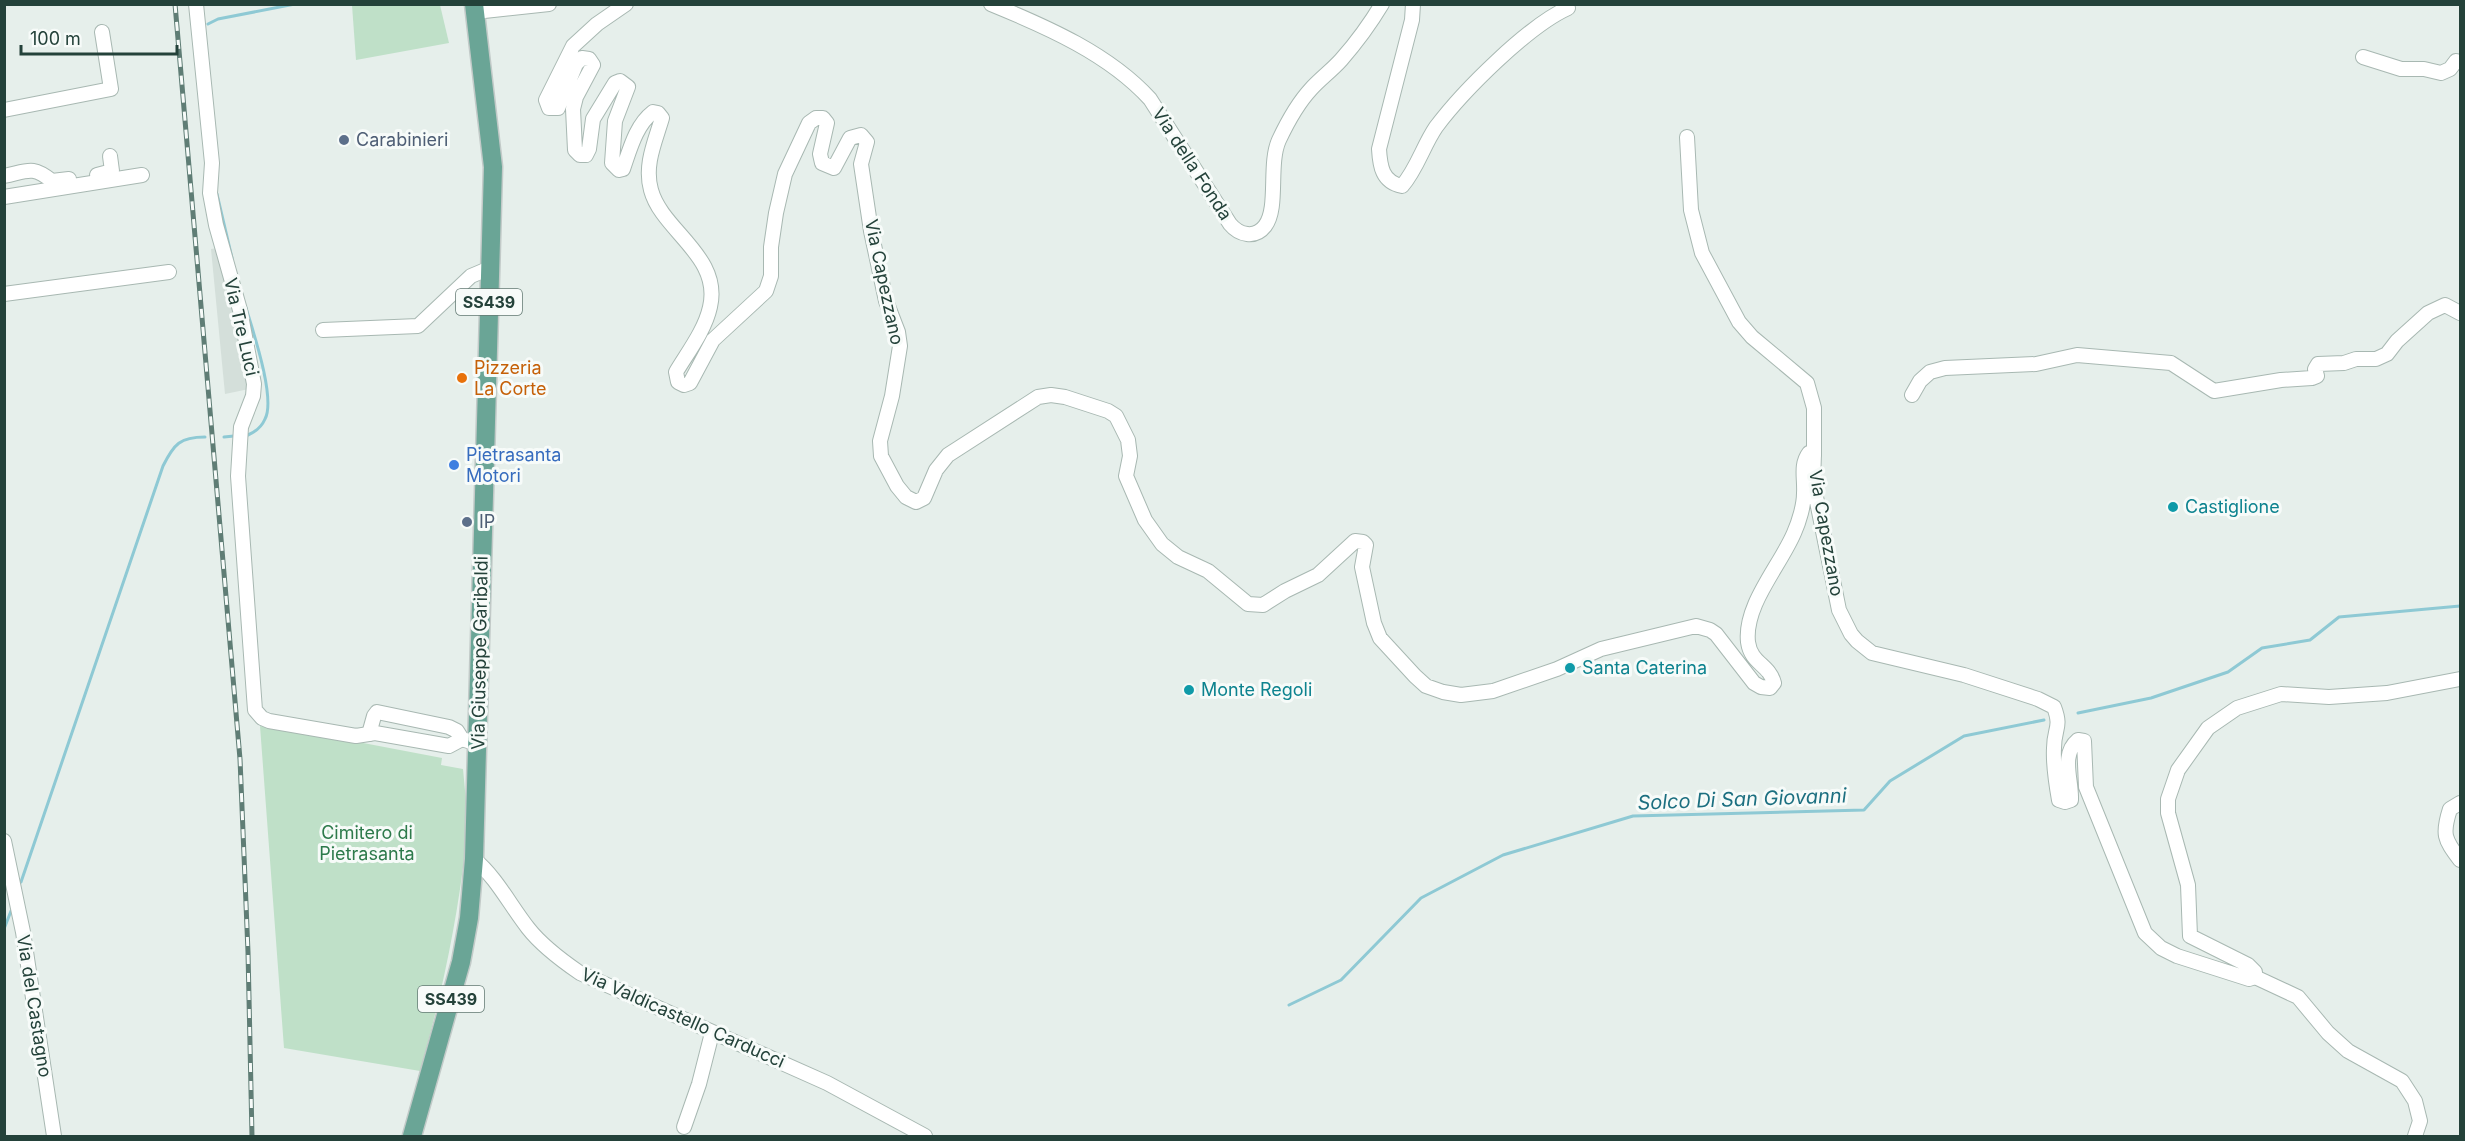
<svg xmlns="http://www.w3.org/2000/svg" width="2465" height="1141" font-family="Inter,sans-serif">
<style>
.built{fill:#d4dfda}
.green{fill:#bfe0c8}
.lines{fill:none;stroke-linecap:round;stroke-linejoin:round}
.stream{stroke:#8ec9d4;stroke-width:3}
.minor-casing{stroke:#a8b8b2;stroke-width:16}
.major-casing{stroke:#c2cac8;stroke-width:21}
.minor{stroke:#fff;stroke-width:14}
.major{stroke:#6aa596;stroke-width:18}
.rail-casing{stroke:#5f7d75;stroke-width:5}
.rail{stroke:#f7fbf9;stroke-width:3;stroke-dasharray:9;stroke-linecap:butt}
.service-dot{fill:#5c6f8a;stroke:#f7fbf9;stroke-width:2}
.food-dot{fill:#e8710a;stroke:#f7fbf9;stroke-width:2}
.shop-dot{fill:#3f7fe0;stroke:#f7fbf9;stroke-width:2}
.culture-dot{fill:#0f9aa8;stroke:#f7fbf9;stroke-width:2}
.labels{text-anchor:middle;stroke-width:6;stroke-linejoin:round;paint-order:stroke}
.shield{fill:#f7fbf9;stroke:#637a73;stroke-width:1.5}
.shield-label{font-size:16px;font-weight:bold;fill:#24423a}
.service-label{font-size:18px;fill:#4e5e75;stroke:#f7fbf9;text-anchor:start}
.street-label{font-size:18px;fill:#24423a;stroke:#f7fbf9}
.food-label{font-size:18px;fill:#c56008;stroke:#f7fbf9;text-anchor:start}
.shop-label{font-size:18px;fill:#366cbe;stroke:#f7fbf9;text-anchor:start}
.culture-label{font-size:18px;fill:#0d838f;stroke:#f7fbf9;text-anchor:start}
.park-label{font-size:18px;fill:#2d7a4b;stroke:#f7fbf9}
.water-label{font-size:20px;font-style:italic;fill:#1c6f80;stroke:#f7fbf9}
</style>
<rect width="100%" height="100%" fill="#e6efeb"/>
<path class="built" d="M218,248l25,103 6,38 -24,5 -14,-145z"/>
<g class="green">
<path d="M352,5h88l9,38 -93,17z"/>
<path d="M260,726l56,8 126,24 -1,7 22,4c2,24 6,50 3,74 -9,80 -24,150 -46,228l-136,-23z"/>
</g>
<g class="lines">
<g class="stream">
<path d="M208,24l10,-5 77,-15"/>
<path d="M217,194l15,64"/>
<path d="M246,308c7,23 30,91 19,111 -3,7 -10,13 -17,16"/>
<path d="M224,437l10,-1"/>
<path d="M2078,713l73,-15 77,-26 34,-24 48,-8 29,-23 121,-11"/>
<path d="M21,882l142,-416c11,-22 17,-29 42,-29"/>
<path d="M4,929l7,-18"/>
<path d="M1289,1005l52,-25 80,-82 82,-43 130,-39 231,-6 26,-29 74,-45 80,-16"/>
</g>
<g class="minor-casing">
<g id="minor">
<path d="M196,4l16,159 -2,30 6,32 24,85 14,74 -1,12 -12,31 -3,49 17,234 7,8 7,3 87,15 19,-3 74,13 13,-7"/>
<path d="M626,4l-29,20 -24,22 -27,54 3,8h9l18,-44 6,-6 7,1 4,6 -17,32 -3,12 2,41 5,5h6l3,-6 4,-30 22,-36 5,-2 8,6 -13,34 -3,42 7,7 4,-1c7,-20 13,-44 30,-57l5,1 4,5c-7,24 -18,47 -11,72 11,41 71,66 59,117 -5,23 -22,45 -34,65l2,10 6,3 6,-2 23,-43 53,-49 5,-15v-29l5,-34 9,-39 24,-51 7,-5h7l4,5 -7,31 2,9 12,5 16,-30 11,-3 6,7 -6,22 10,67 15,70 12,31 2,14 -8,50 -12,45 1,15 16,30 9,11 10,5 8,-4 12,-28 12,-15 90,-58 13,-2 14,2 43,14 8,5 12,24 2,16 -4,20 19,44 17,24 16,13 30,14 40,33 15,1 22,-14 33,-16 37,-34 8,1 3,3 -4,22 12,56 6,15 35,38 11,10 17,6 18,3 32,-4 64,-22 44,-20 95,-23 14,4 6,4 38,49 7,4 9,1 4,-5c-5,-19 -23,-19 -26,-41 -4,-37 32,-76 46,-109 5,-11 10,-28 10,-40 1,-14 -4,-28 5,-40l5,1 -1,28 26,128 12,24 6,7 15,12 92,22 74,24 16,8c8,21 0,21 0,41 -1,17 2,35 5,52l6,2 6,-2c1,-20 -11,-45 7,-60l6,1 2,46 59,146 16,15 16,8 72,23 6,-2v-5l-7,-7 -58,-29 -2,-51 -20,-72v-14l10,-29 30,-42 29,-20 44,-14 48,3 58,-4 73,-14"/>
<path d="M991,4c56,23 118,50 159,95l80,125c9,11 25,15 35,2 14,-18 3,-62 14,-86 8,-17 19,-37 32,-51 9,-10 20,-18 30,-29 15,-17 29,-36 41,-56"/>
<path d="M1413,4l-1,16 -33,129c1,17 3,33 23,37 15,-17 21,-40 34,-59 27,-36 92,-101 132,-119"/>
<path d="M475,12l74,-8"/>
<path d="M2363,57l38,12h23l17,4 9,-4 6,-8 4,1"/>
<path d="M4,110l107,-21 -9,-57"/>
<path d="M1687,137l4,73 11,43 37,69 13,15 55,46 7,25v46"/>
<path d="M97,175l15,-4 -2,-15"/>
<path d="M4,176c24,-5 28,-11 48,5l17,-2"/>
<path d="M4,197l138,-22"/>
<path d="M4,294l165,-22"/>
<path d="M323,330l95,-4 53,-50 19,-8"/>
<path d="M1912,395l8,-14 10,-9 15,-4 91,-4 41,-9 94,8 43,28 67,-11 31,-2 5,-2 -2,-7 3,-5 26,-1 12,-4h20l11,-5 10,-13 31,-28 17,-8 15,8"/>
<path d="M369,734l5,-18 3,-4 72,15 8,4 5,8 9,3"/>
<path d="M2460,803l-10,6c-8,25 -6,30 10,51"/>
<path d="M4,841l19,91 31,204"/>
<path d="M474,859c22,18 36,46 54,69 14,18 33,32 52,45l247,110 98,53"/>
<path d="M2255,977l43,20 30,36 20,18 54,30 13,20 5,20 -5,15"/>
<path d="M684,1127l15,-43 13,-51"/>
</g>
</g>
<g class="major-casing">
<path id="major" d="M412,1136l49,-174 8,-44 5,-59 19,-692 -19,-163"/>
</g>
<use href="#minor" class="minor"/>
<use href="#major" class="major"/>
<g class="rail-casing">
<path id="rail" d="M175,4l65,755 8,193 4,184"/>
</g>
<use href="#rail" class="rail"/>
</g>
<g class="service-dot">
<circle cx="344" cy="140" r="6"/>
<circle cx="467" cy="522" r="6"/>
</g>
<circle class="food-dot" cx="462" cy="378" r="6"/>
<circle class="shop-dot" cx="454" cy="465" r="6"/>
<g class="culture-dot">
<circle cx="2173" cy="507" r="6"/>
<circle cx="1570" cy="668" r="6"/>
<circle cx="1189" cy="690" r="6"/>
</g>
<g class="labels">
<g class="shield">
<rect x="456" y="289" width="66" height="26" rx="4.5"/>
<rect x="418" y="986" width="66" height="26" rx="4.5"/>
</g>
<g class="shield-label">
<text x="489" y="308">SS439</text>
<text x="451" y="1005">SS439</text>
</g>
<g class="service-label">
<text x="356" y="146">Carabinieri</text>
<text x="479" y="528">IP</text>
</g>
<g class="street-label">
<text transform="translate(1192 164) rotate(57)" y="6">Via della Fonda</text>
<text transform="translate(884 282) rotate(78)" y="6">Via Capezzano</text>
<text transform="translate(241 327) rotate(77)" y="6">Via Tre Luci</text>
<text transform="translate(1826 533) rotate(80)" y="6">Via Capezzano</text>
<text transform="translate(480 653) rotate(-89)" y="6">Via Giuseppe Garibaldi</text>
<text transform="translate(34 1006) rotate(81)" y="6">Via del Castagno</text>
<text transform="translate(683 1018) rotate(24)" y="6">Via Valdicastello Carducci</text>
</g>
<g class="food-label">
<text x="474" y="374">Pizzeria<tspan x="474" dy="21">La Corte</tspan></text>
</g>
<g class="shop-label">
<text x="466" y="461">Pietrasanta<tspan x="466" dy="21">Motori</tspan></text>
</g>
<g class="culture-label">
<text x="2185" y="513">Castiglione</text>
<text x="1582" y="674">Santa Caterina</text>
<text x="1201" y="696">Monte Regoli</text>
</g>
<g class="park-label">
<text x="367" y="839">Cimitero di<tspan x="367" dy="21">Pietrasanta</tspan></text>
</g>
<g class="water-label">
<text transform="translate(1742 799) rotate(-2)" y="7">Solco Di San Giovanni</text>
</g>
</g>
<rect width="2465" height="1141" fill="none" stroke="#24423a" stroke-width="12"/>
<path d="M21 45v9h156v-9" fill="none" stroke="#24423a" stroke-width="3"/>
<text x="30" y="45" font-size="18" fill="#24423a" stroke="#f7fbf9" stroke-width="4.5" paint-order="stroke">100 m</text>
</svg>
